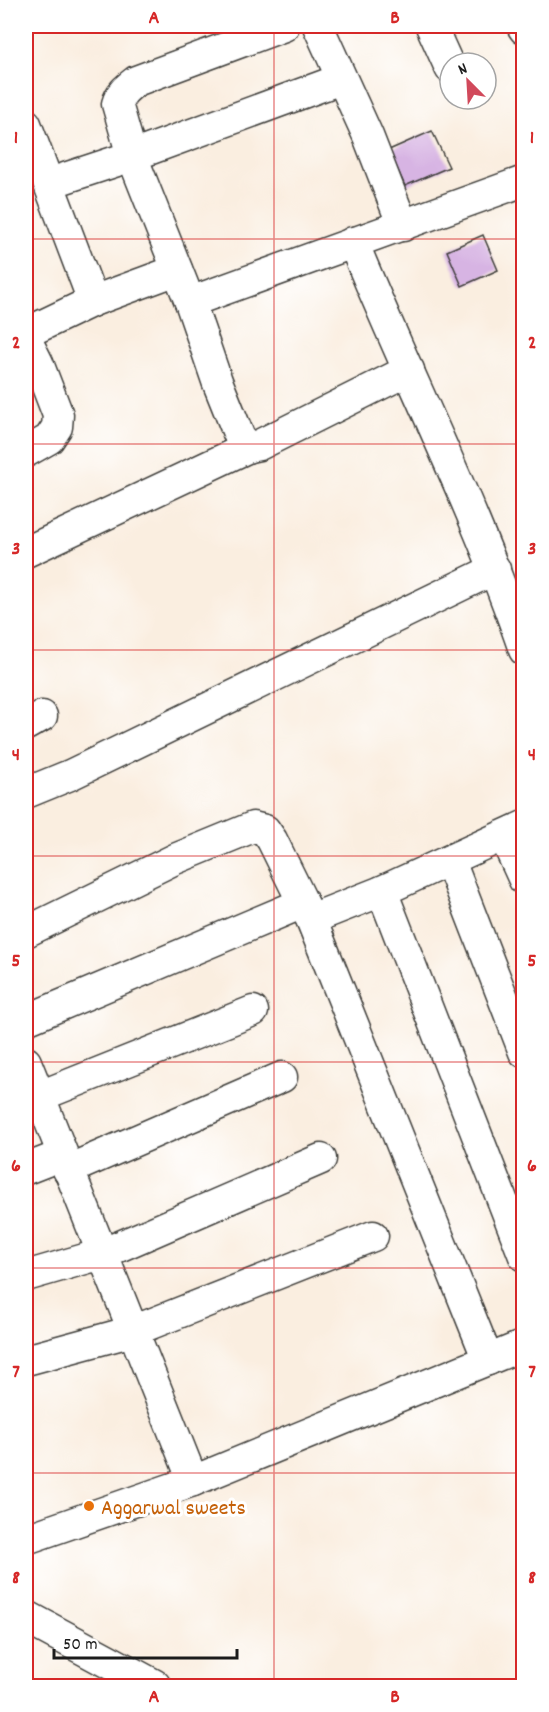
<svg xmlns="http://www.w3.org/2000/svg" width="549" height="1712" font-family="Dekko,sans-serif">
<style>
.building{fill:#d7b4e3}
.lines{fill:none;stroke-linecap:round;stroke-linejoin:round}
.minor-casing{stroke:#3d3c39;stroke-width:33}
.tertiary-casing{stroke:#3d3c39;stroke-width:36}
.minor{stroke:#fff;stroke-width:30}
.tertiary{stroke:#fff;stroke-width:33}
.grid{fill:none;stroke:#d62828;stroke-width:1.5;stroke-opacity:0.55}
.food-dot{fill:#e8710a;stroke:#fff;stroke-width:2}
.labels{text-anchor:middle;stroke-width:6;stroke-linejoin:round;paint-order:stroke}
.food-label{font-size:22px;fill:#c56008;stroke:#fff;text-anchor:start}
.neatline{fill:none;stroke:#d62828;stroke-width:2}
.grid-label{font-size:20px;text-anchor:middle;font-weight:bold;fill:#d62828}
</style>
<rect width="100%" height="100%" fill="#fff"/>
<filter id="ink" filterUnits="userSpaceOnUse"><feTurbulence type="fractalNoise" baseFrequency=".0167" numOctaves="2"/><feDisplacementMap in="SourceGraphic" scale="12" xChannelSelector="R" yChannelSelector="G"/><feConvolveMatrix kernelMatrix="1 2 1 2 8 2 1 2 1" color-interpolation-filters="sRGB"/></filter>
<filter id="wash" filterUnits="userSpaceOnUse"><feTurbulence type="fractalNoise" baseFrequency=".008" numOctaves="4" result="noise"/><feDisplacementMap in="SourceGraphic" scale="24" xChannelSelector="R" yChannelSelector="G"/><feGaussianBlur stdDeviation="1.35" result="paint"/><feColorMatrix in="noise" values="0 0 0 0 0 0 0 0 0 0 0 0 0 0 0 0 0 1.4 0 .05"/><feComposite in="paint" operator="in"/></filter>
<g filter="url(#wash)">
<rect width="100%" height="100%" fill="#faeee0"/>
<g id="blocks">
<g class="building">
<path d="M432,131l17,36 -44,19 -16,-36z"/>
<path d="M483,235l15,35 -36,16 -15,-35z"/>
</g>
</g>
</g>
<g filter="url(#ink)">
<use href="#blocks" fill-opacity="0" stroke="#3d3c39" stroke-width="1.5"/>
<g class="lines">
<g class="minor-casing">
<g id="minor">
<path d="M284,26l-148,55c-9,7 -16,12 -19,23l15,52 58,146 27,79 25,62 7,4 10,-2 150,-75"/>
<path d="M318,26l50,110 35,90"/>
<path d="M431,26l19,42"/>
<path d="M522,26l2,3"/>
<path d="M26,124l67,177"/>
<path d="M50,183l82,-27 209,-77"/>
<path d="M353,242c56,137 123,268 171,408"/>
<path d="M190,302l334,-121"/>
<path d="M26,333l67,-32 84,-31"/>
<path d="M26,339l12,24 20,52 -1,12 -8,12 -23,13"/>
<path d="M26,552l223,-105"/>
<path d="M26,725l16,-9"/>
<path d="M26,793l44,-18 425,-206"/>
<path d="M504,836l20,44"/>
<path d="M450,861l74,191"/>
<path d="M382,891l142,365"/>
<path d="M311,919l71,-28 142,-65"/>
<path d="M26,932l149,-73 78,-32 12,3 7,10 39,79 177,441"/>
<path d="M26,1020l277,-117"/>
<path d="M26,1062l167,419"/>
<path d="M40,1096l213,-85"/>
<path d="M26,1169l36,-14"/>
<path d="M68,1170l214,-93"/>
<path d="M26,1276l76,-22 219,-95"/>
<path d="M26,1360l107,-29 240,-95"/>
<path d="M26,1539l167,-58 331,-136"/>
</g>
</g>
<g class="tertiary-casing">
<path id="tertiary" d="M26,1617l128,69"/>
</g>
<use href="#minor" class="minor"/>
<use href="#tertiary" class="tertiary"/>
</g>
</g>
<path class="grid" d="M274,26v1660M26,239h498M26,444h498M26,650h498M26,856h498M26,1062h498M26,1268h498M26,1473h498"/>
<circle class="food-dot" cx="89" cy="1506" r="6"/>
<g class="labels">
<g class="food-label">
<text x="101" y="1514">Aggarwal sweets</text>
</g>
</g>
<rect width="549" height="1712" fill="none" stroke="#fff" stroke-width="66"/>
<g transform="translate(468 81) rotate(336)"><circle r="28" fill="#ffffff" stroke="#a4a4a4" stroke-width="1.5"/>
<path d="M0-4.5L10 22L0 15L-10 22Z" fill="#d1495b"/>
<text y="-9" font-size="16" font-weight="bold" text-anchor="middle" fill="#1c1c1c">N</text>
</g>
<path d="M54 1649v9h183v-9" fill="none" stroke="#1c1c1c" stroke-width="3"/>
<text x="63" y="1649" font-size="18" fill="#1c1c1c" stroke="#ffffff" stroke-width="4.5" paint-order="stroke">50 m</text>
<rect x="33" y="33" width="483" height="1646" class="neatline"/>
<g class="grid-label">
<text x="154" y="23">A</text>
<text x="395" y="23">B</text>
<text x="16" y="143">1</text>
<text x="532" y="143">1</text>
<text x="16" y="348">2</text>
<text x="532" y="348">2</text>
<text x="16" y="554">3</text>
<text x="532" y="554">3</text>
<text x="16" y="760">4</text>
<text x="532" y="760">4</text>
<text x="16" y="966">5</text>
<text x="532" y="966">5</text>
<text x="16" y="1171">6</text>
<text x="532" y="1171">6</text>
<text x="16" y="1377">7</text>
<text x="532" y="1377">7</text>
<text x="16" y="1583">8</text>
<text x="532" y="1583">8</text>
<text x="154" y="1702">A</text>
<text x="395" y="1702">B</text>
</g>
</svg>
